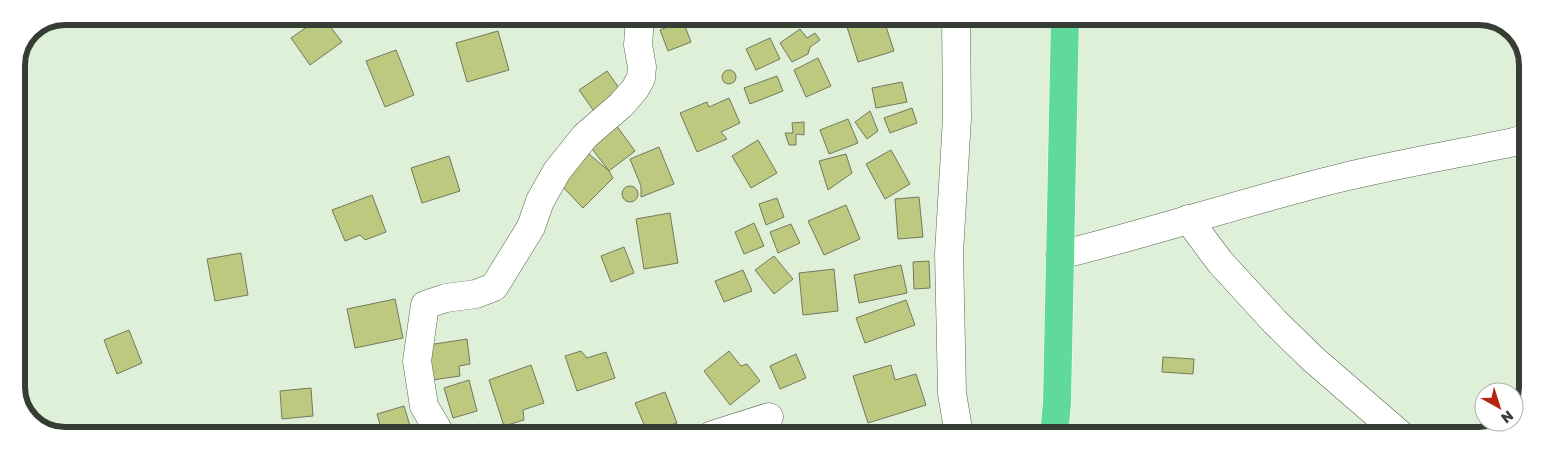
<svg xmlns="http://www.w3.org/2000/svg" width="1544" height="452" font-family="'Golos Text',sans-serif">
<style>
.building{fill:#bdc97f;stroke:#74785f}
.lines{fill:none;stroke-linecap:round;stroke-linejoin:round}
.street-casing{stroke:#586752;stroke-width:29}
.secondary-casing{stroke:#586752;stroke-width:29}
.highway-casing{stroke:#fff;stroke-width:29}
.street{stroke:#fff;stroke-width:28}
.secondary{stroke:#fff;stroke-width:28}
.highway{stroke:#60da9a;stroke-width:28}
.rim{fill:none;stroke:#363d34;stroke-width:6}
</style>
<rect width="100%" height="100%" fill="#dff0d8"/>
<g class="building">
<path d="M321,17h2l19,25 -32,23 -19,-27z"/>
<path d="M754,17h20l-16,9z"/>
<path d="M878,17h5l11,34 -36,11 -11,-35z"/>
<path d="M683,21l8,21 -23,9 -8,-21z"/>
<path d="M800,29l7,9 8,-5 5,7 -10,7 -2,7 -16,8 -12,-19z"/>
<path d="M498,31l11,39 -42,12 -11,-39z"/>
<path d="M770,38l10,21 -24,11 -10,-21z"/>
<path d="M396,50l18,45 -29,12 -19,-46z"/>
<path d="M818,58l13,28 -25,11 -12,-27z"/>
<circle cx="729" cy="77" r="7"/>
<path d="M607,71l17,24 -28,19 -17,-24z"/>
<path d="M777,76l6,15 -33,13 -6,-16z"/>
<path d="M902,82l5,20 -31,6 -4,-20z"/>
<path d="M729,98l11,25 -19,9 6,7 -30,13 -17,-39 27,-11 2,5z"/>
<path d="M912,108l5,15 -27,10 -6,-15z"/>
<path d="M870,111l8,20 -11,8 -12,-17z"/>
<path d="M848,119l10,24 -29,11 -9,-24z"/>
<path d="M804,122v13l-8,-1v11h-7l-4,-12h8l-1,-10z"/>
<path d="M616,125l19,26 -26,20 -19,-25z"/>
<path d="M758,140l19,33 -26,15 -19,-32z"/>
<path d="M659,147l15,37 -33,13v-11l-11,-27z"/>
<path d="M891,150l19,34 -25,15 -19,-35z"/>
<path d="M589,154l20,17 4,7 -30,30 -24,-25z"/>
<path d="M846,154l6,19 -24,17 -9,-29z"/>
<path d="M449,156l11,35 -38,12 -11,-35z"/>
<circle cx="630" cy="194" r="8"/>
<path d="M372,195l14,37 -21,8 -5,-5 -15,6 -13,-31z"/>
<path d="M919,197l4,40 -25,2 -3,-40z"/>
<path d="M777,198l7,19 -18,8 -7,-21z"/>
<path d="M846,205l14,34 -36,16 -16,-34z"/>
<path d="M670,213l8,50 -34,6 -8,-50z"/>
<path d="M754,223l10,23 -20,8 -9,-22z"/>
<path d="M791,224l9,19 -22,10 -8,-21z"/>
<path d="M624,247l10,26 -23,9 -10,-26z"/>
<path d="M241,253l7,42 -33,6 -8,-42z"/>
<path d="M774,256l19,23 -19,15 -19,-24z"/>
<path d="M929,261l1,27 -16,1 -1,-27z"/>
<path d="M901,265l6,28 -48,10 -5,-28z"/>
<path d="M834,269l4,42 -35,4 -4,-42z"/>
<path d="M743,270l9,21 -28,11 -9,-21z"/>
<path d="M395,299l8,39 -48,10 -8,-39z"/>
<path d="M906,300l9,25 -50,18 -9,-25z"/>
<path d="M129,330l13,33 -25,11 -13,-34z"/>
<path d="M467,339l3,25 -11,2 1,10 -28,4 -4,-35z"/>
<path d="M581,351l6,7 19,-6 9,26 -38,13 -12,-35z"/>
<path d="M729,351l12,15 6,-2 13,17 -30,24 -26,-34z"/>
<path d="M796,354l10,24 -26,11 -10,-23z"/>
<path d="M1163,357l31,2 -1,15 -31,-2z"/>
<path d="M531,365l13,38 -21,7 1,10 -20,6 -15,-46z"/>
<path d="M891,365l4,15 21,-6 10,31 -58,18 -15,-47z"/>
<path d="M469,380l8,31 -24,7 -9,-30z"/>
<path d="M311,388l2,28 -31,3 -2,-28z"/>
<path d="M665,392l12,31 -29,11 -13,-31z"/>
<path d="M404,406l7,23 -19,6h-9l-6,-21z"/>
<path d="M479,424l4,11h-26l-1,-3z"/>
<path d="M249,427l3,7h-19z"/>
</g>
<g class="lines">
<g class="street-casing">
<g id="street">
<path d="M956,17l1,101 -8,135 3,140 7,42"/>
<path d="M1060,255c94,-23 186,-54 280,-77 58,-14 117,-24 174,-36l13,-4"/>
<path d="M441,435l-17,-29 -7,-45 8,-56 21,-7 30,-4 18,-7 37,-60 9,-26 17,-30 28,-35 36,-31 14,-16 6,-11 1,-11 -4,-22 2,-28"/>
<path d="M712,435l57,-18"/>
</g>
</g>
<g class="secondary-casing">
<path id="secondary" d="M1188,219l32,43 55,60 38,37 89,77"/>
</g>
<g class="highway-casing">
<path id="highway" d="M1054,435l3,-32 8,-386"/>
</g>
<use href="#street" class="street"/>
<use href="#secondary" class="secondary"/>
<use href="#highway" class="highway"/>
</g>
<path d="M0 0H1544V452H0ZM65 25H1479A40 40 0 0 1 1519 65V387A40 40 0 0 1 1479 427H65A40 40 0 0 1 25 387V65A40 40 0 0 1 65 25Z" fill="#fff" fill-rule="evenodd"/>
<path class="rim" d="M65 25H1479A40 40 0 0 1 1519 65V387A40 40 0 0 1 1479 427H65A40 40 0 0 1 25 387V65A40 40 0 0 1 65 25Z"/>
<g transform="translate(1499 407) rotate(141)"><circle r="24" fill="#ffffff" stroke="#afb1ae"/>
<path d="M0-4L9 19L0 12L-9 19Z" fill="#b42611"/>
<text y="-8" font-size="14" font-weight="bold" text-anchor="middle" fill="#363d34">N</text>
</g>
</svg>
